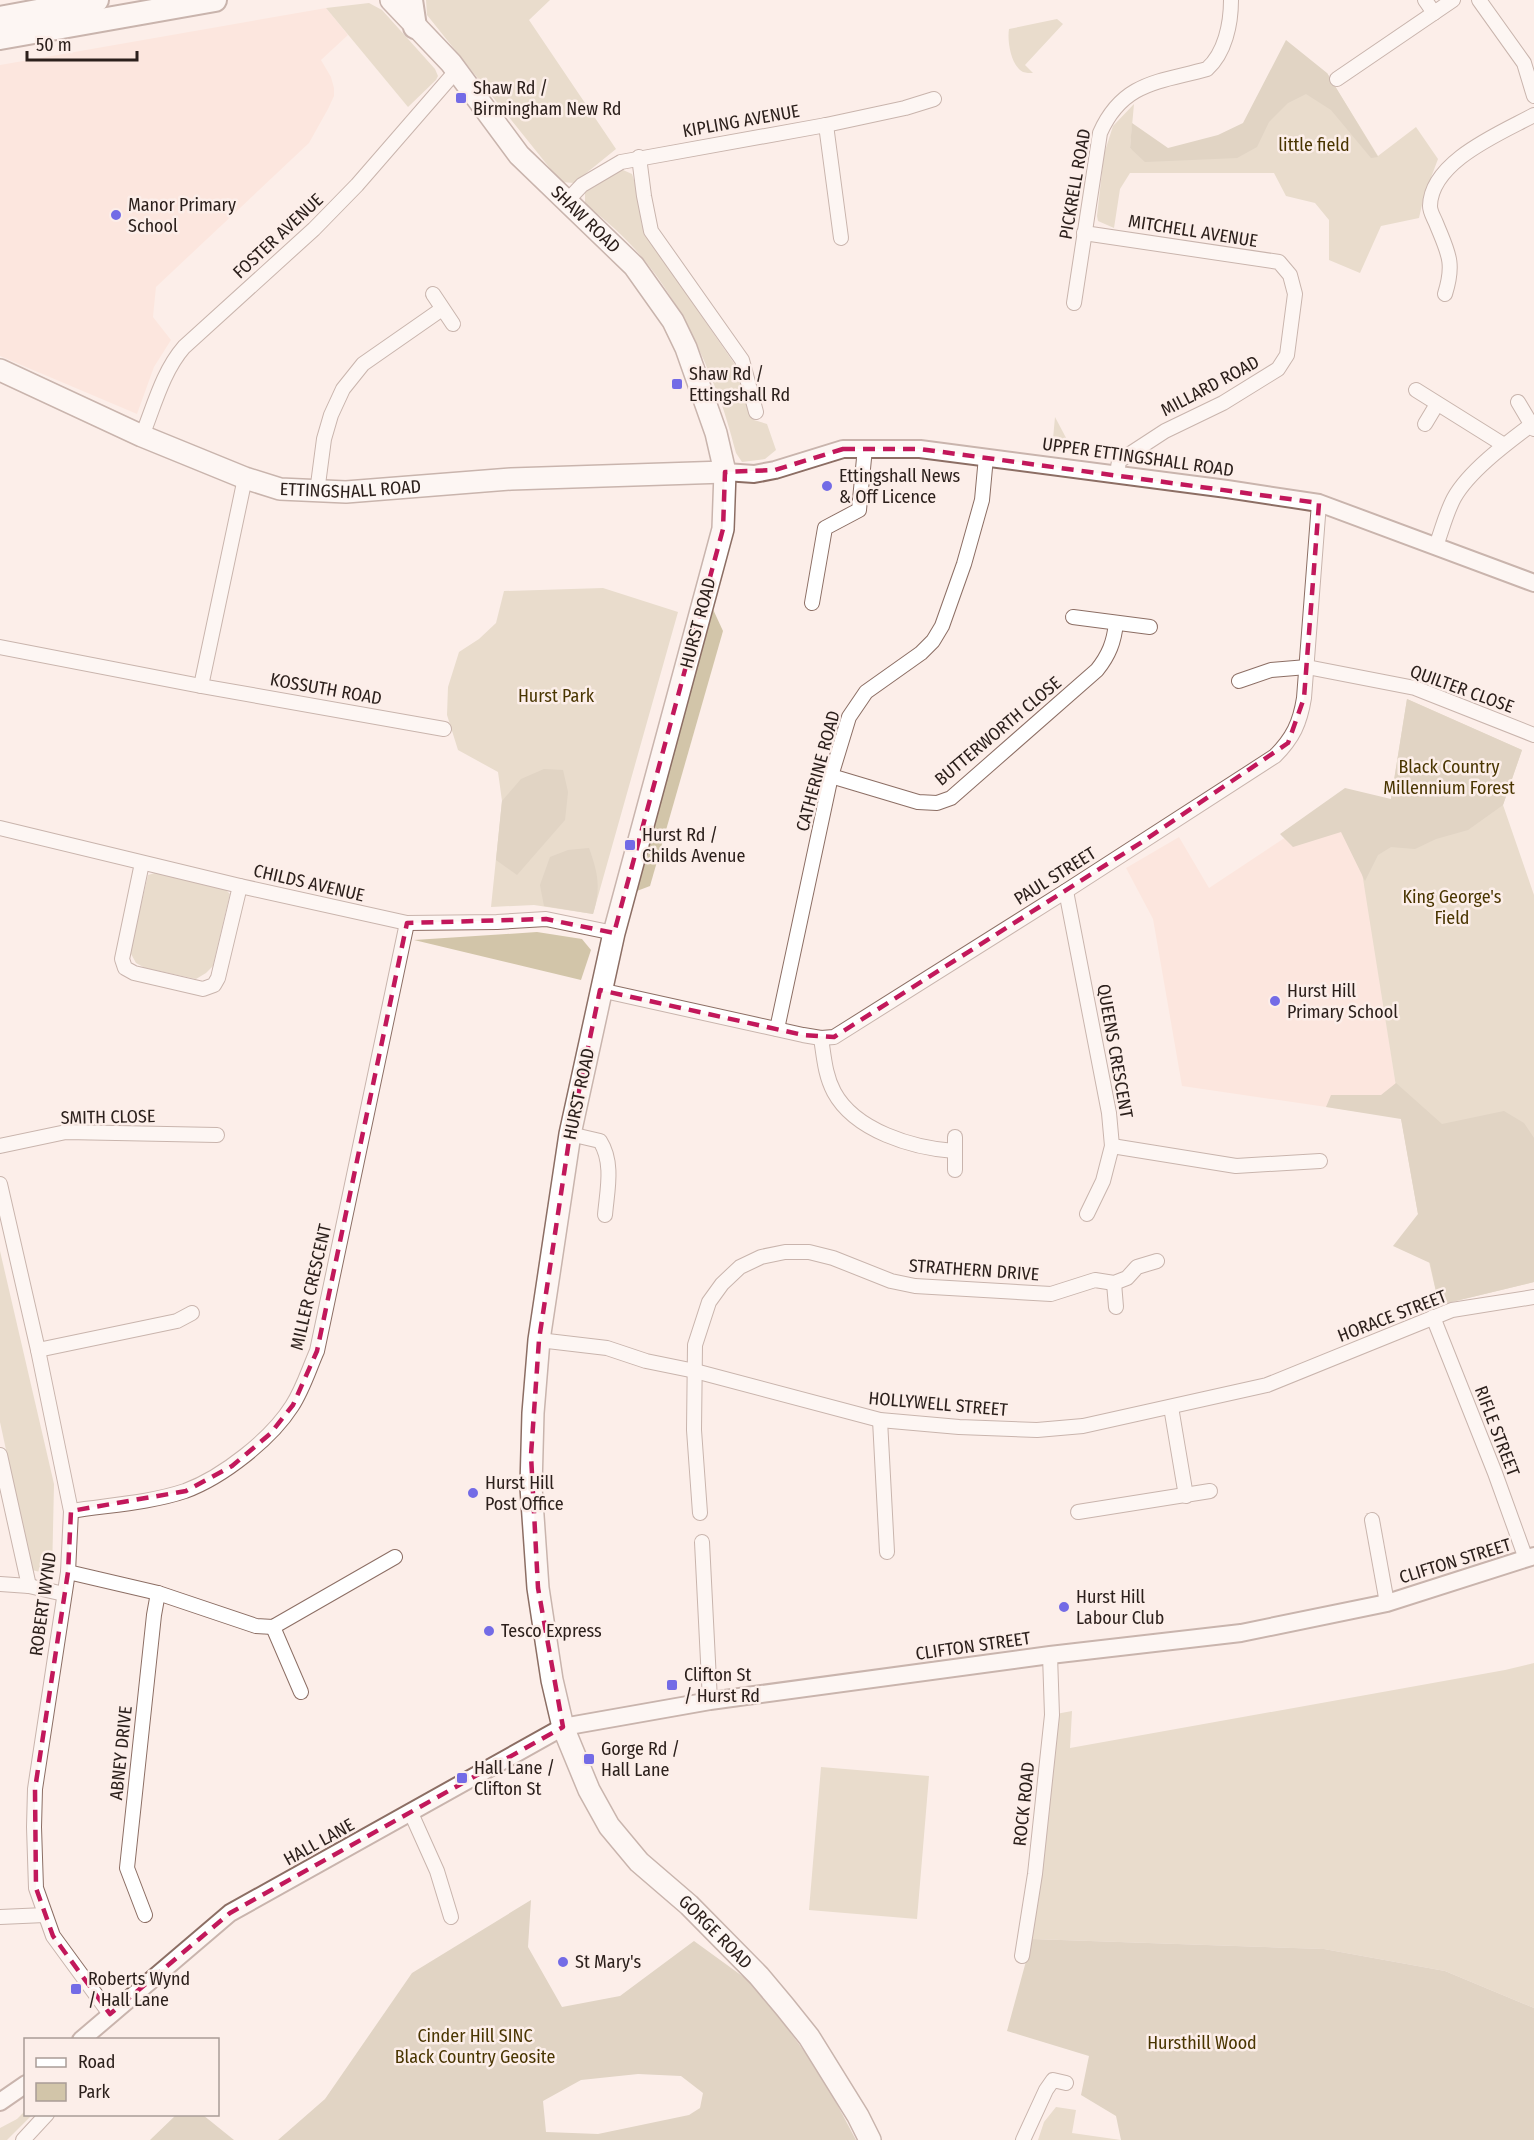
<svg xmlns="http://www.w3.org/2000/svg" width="1534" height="2140" font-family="'Fira Sans Condensed',sans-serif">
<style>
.built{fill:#fddcd1}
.green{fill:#d2c5a9}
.forest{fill:#c0b397;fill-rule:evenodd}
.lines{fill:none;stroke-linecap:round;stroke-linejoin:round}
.minor-casing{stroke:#8c6e64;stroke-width:16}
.tertiary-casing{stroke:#8c6e64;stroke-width:20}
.primary-casing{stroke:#8c6e64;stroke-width:24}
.trunk-casing{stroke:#8c6e64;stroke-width:26}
.minor{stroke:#fff;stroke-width:14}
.tertiary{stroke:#fff;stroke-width:16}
.primary{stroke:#fff;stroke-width:21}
.trunk{stroke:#fff;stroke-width:22}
.marked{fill:none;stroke:#c2185b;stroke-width:4.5;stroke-dasharray:12 8;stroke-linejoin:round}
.poi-dot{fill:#736be6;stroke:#fceee9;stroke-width:2}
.labels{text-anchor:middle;stroke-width:5;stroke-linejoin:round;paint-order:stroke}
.poi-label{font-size:18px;fill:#2c201c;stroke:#fceee9;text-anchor:start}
.street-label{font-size:18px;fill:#2c201c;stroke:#fceee9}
.park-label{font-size:18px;fill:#493500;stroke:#fceee9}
</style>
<rect width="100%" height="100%" fill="#fceee9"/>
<g class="built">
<path d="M326,8l22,27 -27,25 10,17 3,11v8l-6,13 -19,34 -153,144 -3,30 18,23 -17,27 -17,47 -137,-58v-291z"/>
<path d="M1356,828l45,290 -219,-32 -29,-167 -27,-51 53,-31 30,51 77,-51z"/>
</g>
<g class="green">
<path d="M426,0h124l-21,20 87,129 -42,34 -13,-1 -134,-167z"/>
<path d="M369,3l13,7 53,59 3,7 -2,4 -28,27 -82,-99z"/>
<path d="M1057,19l6,5 -38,41 8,8c-3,0 -7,0 -10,-1 -12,-6 -16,-31 -14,-43z"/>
<path d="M1327,73l51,83 38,-29 22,32 -14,37 -5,22 -38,8 -21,47 -31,-13v-40l-14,-17 -29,-7 -12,-23h-144l-10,16 -6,39 -16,-7 -1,-5 7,-62 9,-28 21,-22 -4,44 14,10 99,-8 46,-58 23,-7z"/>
<path d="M623,170l9,4 4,12 6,39 10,19 84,122 10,37 8,17 13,4 9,26 -11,9 -23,3 -6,-9c-6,-22 -12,-45 -21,-66 -27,-70 -67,-139 -130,-182v-12l11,-12z"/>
<path d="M1055,417l18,34 -21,-1z"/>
<path d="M603,588l75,24 -85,302 -59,-9 -43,2 11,-106 -4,-29 -40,-22 -11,-35 1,-28 11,-35 20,-13 17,-16 8,-32z"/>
<path d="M711,605l12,26 -73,255 -21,8z"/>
<path d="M1407,699l115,51 -19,55 31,90v387l-95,23 -21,-91 -17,-96 -50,-315 40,-4z"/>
<path d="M155,873l70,16 5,5 -17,72 -7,7 -10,6 -51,-11 -9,-5 -6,-11 18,-77z"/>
<path d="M537,932l45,7 9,11 -10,30 -167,-40z"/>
<path d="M0,1251l54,233 -2,91 -20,-5 -32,-148z"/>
<path d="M1534,1663v345l-89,-37 -121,-22 -292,-10 10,-66 14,-159 16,-3 -2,37 435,-78z"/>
<path d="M821,1767l108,9 -12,143 -108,-9z"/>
<path d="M1056,2107l20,3 -4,23 49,7h-83l6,-18z"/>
<path d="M25,2111l1,3 6,1 -25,25h-7v-12l17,-9z"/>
</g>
<g class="forest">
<path d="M1286,40l41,33 51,84 -7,1 -40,-48 -25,-16 -18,9 -19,19 -12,25 -20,11 -92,4 -15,-14 2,-25 36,25 50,-13 25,-12z"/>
<path d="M1407,699l115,51 -19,55 -35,25 -32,9 -21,10 -24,-2 -13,8 -13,26 -24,-49 -48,15 -13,-13 65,-46 46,11z"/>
<path d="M544,769l19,1 5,22 -3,28 -48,55 -21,-15 6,-59 19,-22z"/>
<path d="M589,848c9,25 12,40 4,66l-49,-8 -4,-21 10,-28 18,-7z"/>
<path d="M1396,1083l46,41 62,-13 20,12 10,15v144l-95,23 -9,-42 -37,-17 25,-32 -17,-95 -75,-12 5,-12h50z"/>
<path d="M531,1900l-3,47 34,60 58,-11 74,-55 62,45 65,88 35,66h-578l47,-41 87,-126zM638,2074l43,2 22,17 -3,15 -11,7 -91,19 -52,-2 -3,-31 38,-21z"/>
<path d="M1032,1939l292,10 121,22 89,37v132h-413l-5,-24 -35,-21 8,-39 -82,-25z"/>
<path d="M176,2115h27l31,25h-84z"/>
</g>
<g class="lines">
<g class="minor-casing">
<g id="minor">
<path d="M1425,0l9,13"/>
<path d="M1479,0l45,63 10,33"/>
<path d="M1337,79l116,-79"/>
<path d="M826,125l15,113"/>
<path d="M639,157l5,39 7,35 91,129 14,52"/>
<path d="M566,202l16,-17 39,-23 205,-37 79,-17 29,-9"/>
<path d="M1084,233l195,29 11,13 5,19 -8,61 -9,14 -55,34 -58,28 -46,30 -2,13"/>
<path d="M433,294l20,30"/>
<path d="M1445,294c10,-32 3,-41 -9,-71 -2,-5 -6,-11 -6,-17 1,-45 71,-73 104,-91"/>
<path d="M1074,303l26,-170c23,-52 61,-51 107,-64 18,-16 24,-45 24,-69"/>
<path d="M1416,390l88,55"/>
<path d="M1518,402l16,27"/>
<path d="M1425,424l12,-20"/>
<path d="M142,436c12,-30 21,-65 42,-89l130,-118 43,-44 99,-114"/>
<path d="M317,492l7,-53 7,-24 12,-26 20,-25 79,-55"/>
<path d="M1436,546c6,-16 10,-33 18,-48 15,-27 53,-55 77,-73"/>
<path d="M812,603l13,-75 34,-18 6,-62"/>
<path d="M1073,617l77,10"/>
<path d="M0,647l201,39 243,43"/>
<path d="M1239,681l32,-11 36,-3 108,21 119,47"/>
<path d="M201,686l44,-208"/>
<path d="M831,776l87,26 19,1 14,-5 146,-128c12,-15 17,-28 19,-47"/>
<path d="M0,828l240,58 167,37 90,-1 49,-3 68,14"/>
<path d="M142,863l-20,96 3,9 9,5 69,16 11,-4 4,-7 22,-92"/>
<path d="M1066,891l43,222 3,33 -9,35 -16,33"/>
<path d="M600,990l203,45 18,3 13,-1 232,-146 209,-135c18,-18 25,-33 29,-58l15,-195"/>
<path d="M777,1029l54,-253 18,-59 17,-25 55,-39 12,-12 9,-15 22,-62 18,-64 4,-43"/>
<path d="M821,1038c3,19 4,37 13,54 21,39 79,56 120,59"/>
<path d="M570,1134l30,7c14,22 7,50 5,74"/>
<path d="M0,1146l66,-14 151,3"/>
<path d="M1112,1146l124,20 84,-5"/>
<path d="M955,1170v-33"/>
<path d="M0,1184l38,166 33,161 -3,61 -33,217 -1,38 2,61 17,48 57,78"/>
<path d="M1114,1283l2,24"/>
<path d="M1433,1317l62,156 31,86"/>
<path d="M539,1340l68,8 39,13 49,10 185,49 79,7 78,3 46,-4 184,-41 185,-75 82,-13"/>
<path d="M38,1350l139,-29 15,-8"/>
<path d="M1171,1407l15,89"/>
<path d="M880,1420l7,132"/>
<path d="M0,1455l29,131"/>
<path d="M71,1511c37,-6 78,-8 114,-20 38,-14 86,-52 107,-85 11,-17 17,-37 25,-55l90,-428"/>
<path d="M1078,1512l132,-21"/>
<path d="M700,1513l-6,-83 1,-85 14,-43 13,-18 18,-17 21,-10 24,-5h24l24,6 58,23 24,5 136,8 44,-14 19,3 13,-5 10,-11 20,-6"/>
<path d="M1372,1520l15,83"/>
<path d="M702,1542l8,159"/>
<path d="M68,1572l90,21 98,33 17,1 122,-70"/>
<path d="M0,1584l29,2 35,8"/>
<path d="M273,1627l28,65"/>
<path d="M411,1813l26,58 14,46"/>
<path d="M145,1915l-18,-47 27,-253 4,-22"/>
<path d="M0,1917l45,-2"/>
<path d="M1022,1956l13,-82 17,-159 -2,-60"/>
<path d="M23,2140l24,-26"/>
<path d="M1023,2140l23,-50 7,-10 13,3"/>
</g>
</g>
<g class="tertiary-casing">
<g id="tertiary">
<path d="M725,472l29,2 21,-4 68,-21h77l307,40 92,14 215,80"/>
<path d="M81,2040l149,-127 333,-186 147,-26 340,-46 191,-22 146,-30 147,-47"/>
<path d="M0,2102l26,-18"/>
</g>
</g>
<g class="primary-casing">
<g id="primary">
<path id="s1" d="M391,0l60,63 68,92 115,111 39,55 13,27 30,85 9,39 -2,57 -109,404 -44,201 -31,206 -6,73 -2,74 7,101 14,92 11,47 26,63 20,36 30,36 50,43 70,71 26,31 24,30 49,79 12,24"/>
<path id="s2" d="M0,370l142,66 103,42 35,11 66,3 165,-13 214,-7"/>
</g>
</g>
<g class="trunk-casing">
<g id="trunk">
<path d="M411,0l4,27"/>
<path d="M0,18l97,-18"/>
<path d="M0,38l215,-38"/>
</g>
</g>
<use href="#minor" class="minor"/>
<use href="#tertiary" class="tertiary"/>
<use href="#primary" class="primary"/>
<use href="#trunk" class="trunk"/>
</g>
<path d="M0 0H1534V2140H0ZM843,449h77l399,54 -15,195 -16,45 -146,99 -308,195 -31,-2 -203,-45 -30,144 -31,206 -8,115 7,133 25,139 -333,186 -120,101 -57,-78 -17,-48 -1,-99 33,-217 3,-61 115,-20 46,-25 38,-32 23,-29 24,-54 90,-428 139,-4 68,14 109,-404 2,-57 50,-2z" fill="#fceee9" fill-opacity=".55" fill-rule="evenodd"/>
<path class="marked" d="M843,449h77l399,54 -15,195 -16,45 -146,99 -308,195 -31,-2 -203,-45 -30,144 -31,206 -8,115 7,133 25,139 -333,186 -120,101 -57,-78 -17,-48 -1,-99 33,-217 3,-61 115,-20 46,-25 38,-32 23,-29 24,-54 90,-428 139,-4 68,14 109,-404 2,-57 50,-2z"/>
<g class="poi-dot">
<rect x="455" y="92" width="12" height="12" rx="3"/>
<circle cx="116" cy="215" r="6"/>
<rect x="671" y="378" width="12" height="12" rx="3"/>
<circle cx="827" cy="486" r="6"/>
<rect x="624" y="839" width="12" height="12" rx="3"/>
<circle cx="1275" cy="1001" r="6"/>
<circle cx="473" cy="1493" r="6"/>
<circle cx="1064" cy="1607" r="6"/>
<circle cx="489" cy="1631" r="6"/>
<rect x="666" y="1679" width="12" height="12" rx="3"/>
<rect x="583" y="1753" width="12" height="12" rx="3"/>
<rect x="456" y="1772" width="12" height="12" rx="3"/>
<circle cx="563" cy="1962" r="6"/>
<rect x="70" y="1983" width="12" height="12" rx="3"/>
</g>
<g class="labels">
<g class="poi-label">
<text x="473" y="94">Shaw Rd /<tspan x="473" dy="21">Birmingham New Rd</tspan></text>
<text x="128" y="211">Manor Primary<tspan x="128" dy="21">School</tspan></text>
<text x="689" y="380">Shaw Rd /<tspan x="689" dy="21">Ettingshall Rd</tspan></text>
<text x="839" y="482">Ettingshall News<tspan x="839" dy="21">&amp; Off Licence</tspan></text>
<text x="642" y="841">Hurst Rd /<tspan x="642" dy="21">Childs Avenue</tspan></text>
<text x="1287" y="997">Hurst Hill<tspan x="1287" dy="21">Primary School</tspan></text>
<text x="485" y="1489">Hurst Hill<tspan x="485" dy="21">Post Office</tspan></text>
<text x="1076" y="1603">Hurst Hill<tspan x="1076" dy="21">Labour Club</tspan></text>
<text x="501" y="1637">Tesco Express</text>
<text x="684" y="1681">Clifton St<tspan x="684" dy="21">/ Hurst Rd</tspan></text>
<text x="601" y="1755">Gorge Rd /<tspan x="601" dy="21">Hall Lane</tspan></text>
<text x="474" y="1774">Hall Lane /<tspan x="474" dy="21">Clifton St</tspan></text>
<text x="575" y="1968">St Mary's</text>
<text x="88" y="1985">Roberts Wynd<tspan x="88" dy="21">/ Hall Lane</tspan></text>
</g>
<g class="street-label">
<text transform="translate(741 121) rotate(-10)" y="6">KIPLING AVENUE</text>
<text transform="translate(1075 184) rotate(-80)" y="6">PICKRELL ROAD</text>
<text dy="6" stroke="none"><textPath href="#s1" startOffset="294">SHAW ROAD</textPath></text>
<text transform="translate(1193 231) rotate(9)" y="6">MITCHELL AVENUE</text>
<text transform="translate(278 236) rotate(-43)" y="6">FOSTER AVENUE</text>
<text transform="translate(1210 386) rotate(-28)" y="6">MILLARD ROAD</text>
<text transform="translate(1138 457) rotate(8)" y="6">UPPER ETTINGSHALL ROAD</text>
<text dy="6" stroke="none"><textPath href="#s2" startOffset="375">ETTINGSHALL ROAD</textPath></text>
<text transform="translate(698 623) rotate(-75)" y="6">HURST ROAD</text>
<text transform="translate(326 689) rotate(10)" y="6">KOSSUTH ROAD</text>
<text transform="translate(1462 689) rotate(20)" y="6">QUILTER CLOSE</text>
<text transform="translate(998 731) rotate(-40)" y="6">BUTTERWORTH CLOSE</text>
<text transform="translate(818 771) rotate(-75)" y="6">CATHERINE ROAD</text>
<text transform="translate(1055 876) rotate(-32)" y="6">PAUL STREET</text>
<text transform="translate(309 883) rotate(13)" y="6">CHILDS AVENUE</text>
<text transform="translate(1115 1051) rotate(80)" y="6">QUEENS CRESCENT</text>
<text transform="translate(579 1094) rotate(-78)" y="6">HURST ROAD</text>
<text transform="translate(108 1117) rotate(-1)" y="6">SMITH CLOSE</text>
<text transform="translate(974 1270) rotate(4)" y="6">STRATHERN DRIVE</text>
<text transform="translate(311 1287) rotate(-77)" y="6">MILLER CRESCENT</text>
<text transform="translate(1392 1316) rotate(-21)" y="6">HORACE STREET</text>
<text transform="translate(938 1404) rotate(5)" y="6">HOLLYWELL STREET</text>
<text transform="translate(1497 1431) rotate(69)" y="6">RIFLE STREET</text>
<text transform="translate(1455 1561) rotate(-17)" y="6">CLIFTON STREET</text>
<text transform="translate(43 1604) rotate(-82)" y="6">ROBERT WYND</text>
<text transform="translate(973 1646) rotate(-8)" y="6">CLIFTON STREET</text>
<text transform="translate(121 1753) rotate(-84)" y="6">ABNEY DRIVE</text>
<text transform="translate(1024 1804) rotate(-84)" y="6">ROCK ROAD</text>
<text transform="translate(319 1842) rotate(-29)" y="6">HALL LANE</text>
<text dy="6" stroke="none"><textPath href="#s1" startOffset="2128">GORGE ROAD</textPath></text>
</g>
<g class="park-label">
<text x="1314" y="151">little field</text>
<text x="556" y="702">Hurst Park</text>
<text x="1449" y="773">Black Country<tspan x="1449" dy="21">Millennium Forest</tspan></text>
<text x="1452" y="903">King George's<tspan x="1452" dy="21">Field</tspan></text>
<text x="475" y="2042">Cinder Hill SINC<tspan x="475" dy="21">Black Country Geosite</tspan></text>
<text x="1202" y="2049">Hursthill Wood</text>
</g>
</g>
<rect x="24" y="2038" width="195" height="78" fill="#fceee9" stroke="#a99c97" stroke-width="1.5"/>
<rect x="36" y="2058" width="30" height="9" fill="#ffffff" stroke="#a99c97" stroke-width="1.5"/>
<text x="78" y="2068" font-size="18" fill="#2c201c">Road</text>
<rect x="36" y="2083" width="30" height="18" fill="#d2c5a9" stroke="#a99c97" stroke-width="1.5"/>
<text x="78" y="2098" font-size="18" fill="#2c201c">Park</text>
<path d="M27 51v9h110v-9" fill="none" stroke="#2c201c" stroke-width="3"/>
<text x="36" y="51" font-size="18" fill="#2c201c" stroke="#fceee9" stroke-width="4.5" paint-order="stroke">50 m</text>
</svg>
